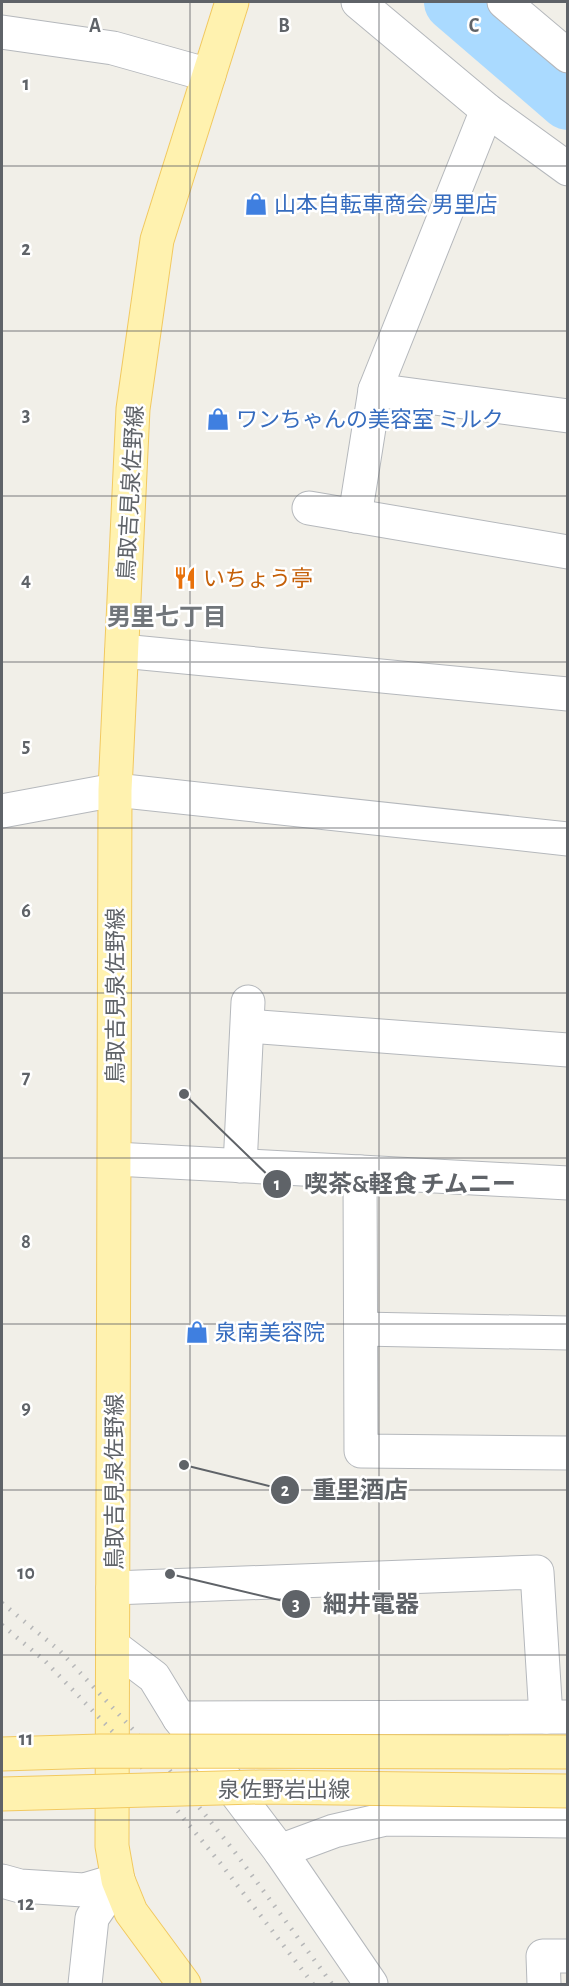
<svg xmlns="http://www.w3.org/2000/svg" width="569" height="1986" font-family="'Alegreya Sans','Noto Sans JP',sans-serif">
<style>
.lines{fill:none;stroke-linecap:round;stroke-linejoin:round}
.river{stroke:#aadaff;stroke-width:58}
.minor-casing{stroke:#b5b8bc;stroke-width:35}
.major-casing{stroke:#f2c960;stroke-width:35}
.minor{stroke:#fff;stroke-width:33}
.major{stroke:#fff2af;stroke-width:33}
.rail{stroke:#b6b7b8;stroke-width:4.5;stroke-dasharray:1.5 8;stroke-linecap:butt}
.major-bridge-casing{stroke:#f2c960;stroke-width:35;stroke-linecap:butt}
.major-bridge{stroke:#fff2af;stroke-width:33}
.grid{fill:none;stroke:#5f6368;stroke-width:1.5;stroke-opacity:0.55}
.labels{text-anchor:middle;stroke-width:5;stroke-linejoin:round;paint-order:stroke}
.shop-label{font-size:22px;fill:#366cbe;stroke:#fff;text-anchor:start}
.street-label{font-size:22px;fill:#5f6368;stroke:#fff}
.food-label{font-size:22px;fill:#c56008;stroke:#fff;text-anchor:start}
.neighbourhood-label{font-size:24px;font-weight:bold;fill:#70757a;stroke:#fff}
.grid-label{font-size:20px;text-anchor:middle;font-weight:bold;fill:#5f6368;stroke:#fff;stroke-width:5;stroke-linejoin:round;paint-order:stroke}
.leader{fill:none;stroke:#5f6368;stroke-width:2}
.callout-dot{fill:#5f6368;stroke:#fff;stroke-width:2}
.mark-label{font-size:18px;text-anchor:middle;font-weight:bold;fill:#fff}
.callout-label{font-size:24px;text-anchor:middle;font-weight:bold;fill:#5f6368;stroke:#fff;stroke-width:5;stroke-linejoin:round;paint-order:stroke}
</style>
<rect width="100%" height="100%" fill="#f1efe8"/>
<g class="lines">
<path class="river" d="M453,2l115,99"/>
<g class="minor-casing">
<g id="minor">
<path d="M358,2l129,108 81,59"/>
<path d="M504,2l64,54"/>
<path d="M2,32l111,16 96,27"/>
<path d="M375,390l193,26"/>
<path d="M309,508l259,44"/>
<path d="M355,516l20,-126 112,-280"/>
<path d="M122,651l446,43"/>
<path d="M2,811l113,-21 453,49"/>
<path d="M248,1026l320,24"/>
<path d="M115,1159l453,24"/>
<path d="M240,1166l8,-164"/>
<path d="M360,1172l1,279 207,2"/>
<path d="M361,1329l207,4"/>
<path d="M113,1588l424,-16 9,145"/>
<path d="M113,1646l41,31 25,41 101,133 91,133"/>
<path d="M179,1718l388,-1"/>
<path d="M280,1851l54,-20 52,-12 182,2"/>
<path d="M2,1881l18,5 64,4 34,-10"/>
<path d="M85,1984l7,-66 26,-38"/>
<path d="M544,1984l-1,-28h25"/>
</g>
</g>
<g class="major-casing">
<path id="major" d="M184,1984l-53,-72 -13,-32 -6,-34 3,-1056 18,-381 24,-169 75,-238"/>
</g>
<use href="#minor" class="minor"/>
<use href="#major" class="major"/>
<g class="rail">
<path d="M2,1603l58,48 103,111 71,89 98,133"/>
<path d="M2,1625l43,36 68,71 108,132 92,120"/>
</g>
<g class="major-bridge-casing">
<g id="major-bridge">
<path d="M2,1754l98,-3 468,1"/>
<path d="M2,1794l258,-7 308,4"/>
</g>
</g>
<use href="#major-bridge" class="major-bridge"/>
</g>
<path class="grid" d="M190,2v1982M379,2v1982M2,166h566M2,331h566M2,496h566M2,662h566M2,828h566M2,993h566M2,1158h566M2,1324h566M2,1490h566M2,1655h566M2,1820h566"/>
<defs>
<g id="shop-bare" transform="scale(1.8)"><path d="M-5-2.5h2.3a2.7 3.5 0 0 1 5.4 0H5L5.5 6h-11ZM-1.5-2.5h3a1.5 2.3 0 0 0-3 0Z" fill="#3f7fe0" stroke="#fff" stroke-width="2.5" paint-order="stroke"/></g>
<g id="restaurant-bare" transform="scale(1.8)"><path d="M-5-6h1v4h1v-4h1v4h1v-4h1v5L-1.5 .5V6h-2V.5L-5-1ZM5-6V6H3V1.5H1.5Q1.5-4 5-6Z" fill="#e8710a" stroke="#fff" stroke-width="2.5" paint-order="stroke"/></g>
</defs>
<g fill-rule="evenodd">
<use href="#shop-bare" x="256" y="204"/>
<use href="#shop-bare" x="218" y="419"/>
<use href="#restaurant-bare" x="185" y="578"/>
<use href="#shop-bare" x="197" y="1332"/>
</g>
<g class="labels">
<g class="shop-label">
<text x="274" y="212">山本自転車商会 男里店</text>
<text x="236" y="427">ワンちゃんの美容室 ミルク</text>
<text x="215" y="1340">泉南美容院</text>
</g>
<g class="street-label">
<text transform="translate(130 493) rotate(-87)" y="8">鳥取吉見泉佐野線</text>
<text transform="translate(115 996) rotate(-90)" y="8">鳥取吉見泉佐野線</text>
<text transform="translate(114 1482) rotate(-90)" y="8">鳥取吉見泉佐野線</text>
<text x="284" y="1797">泉佐野岩出線</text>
</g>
<g class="food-label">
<text x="203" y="586">いちょう亭</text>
</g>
<g class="neighbourhood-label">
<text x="167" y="625">男里七丁目</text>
</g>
</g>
<g class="grid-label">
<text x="95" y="32">A</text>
<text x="284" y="32">B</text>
<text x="474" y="32">C</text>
<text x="26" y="90">1</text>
<text x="26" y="255">2</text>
<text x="26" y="421">3</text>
<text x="26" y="586">4</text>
<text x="26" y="752">5</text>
<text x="26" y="917">6</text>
<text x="26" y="1083">7</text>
<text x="26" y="1248">8</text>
<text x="26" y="1414">9</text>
<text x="26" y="1579">10</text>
<text x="26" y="1745">11</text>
<text x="26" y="1910">12</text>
</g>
<path class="leader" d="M184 1094L277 1184M184 1465L285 1490M170 1574L296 1604"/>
<g class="callout-dot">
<circle cx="184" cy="1094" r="6"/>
<circle cx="184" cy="1465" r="6"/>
<circle cx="170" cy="1574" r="6"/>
<circle cx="277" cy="1184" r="15"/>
<circle cx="285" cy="1490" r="15"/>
<circle cx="296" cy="1604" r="15"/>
</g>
<g class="mark-label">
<text x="277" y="1190">1</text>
<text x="285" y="1496">2</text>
<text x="296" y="1610">3</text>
</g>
<g class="callout-label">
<text x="410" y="1192">喫茶&amp;軽食 チムニー</text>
<text x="360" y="1498">重里酒店</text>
<text x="371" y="1612">細井電器</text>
</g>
<rect width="569" height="1986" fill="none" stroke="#5f6368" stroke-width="6"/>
</svg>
